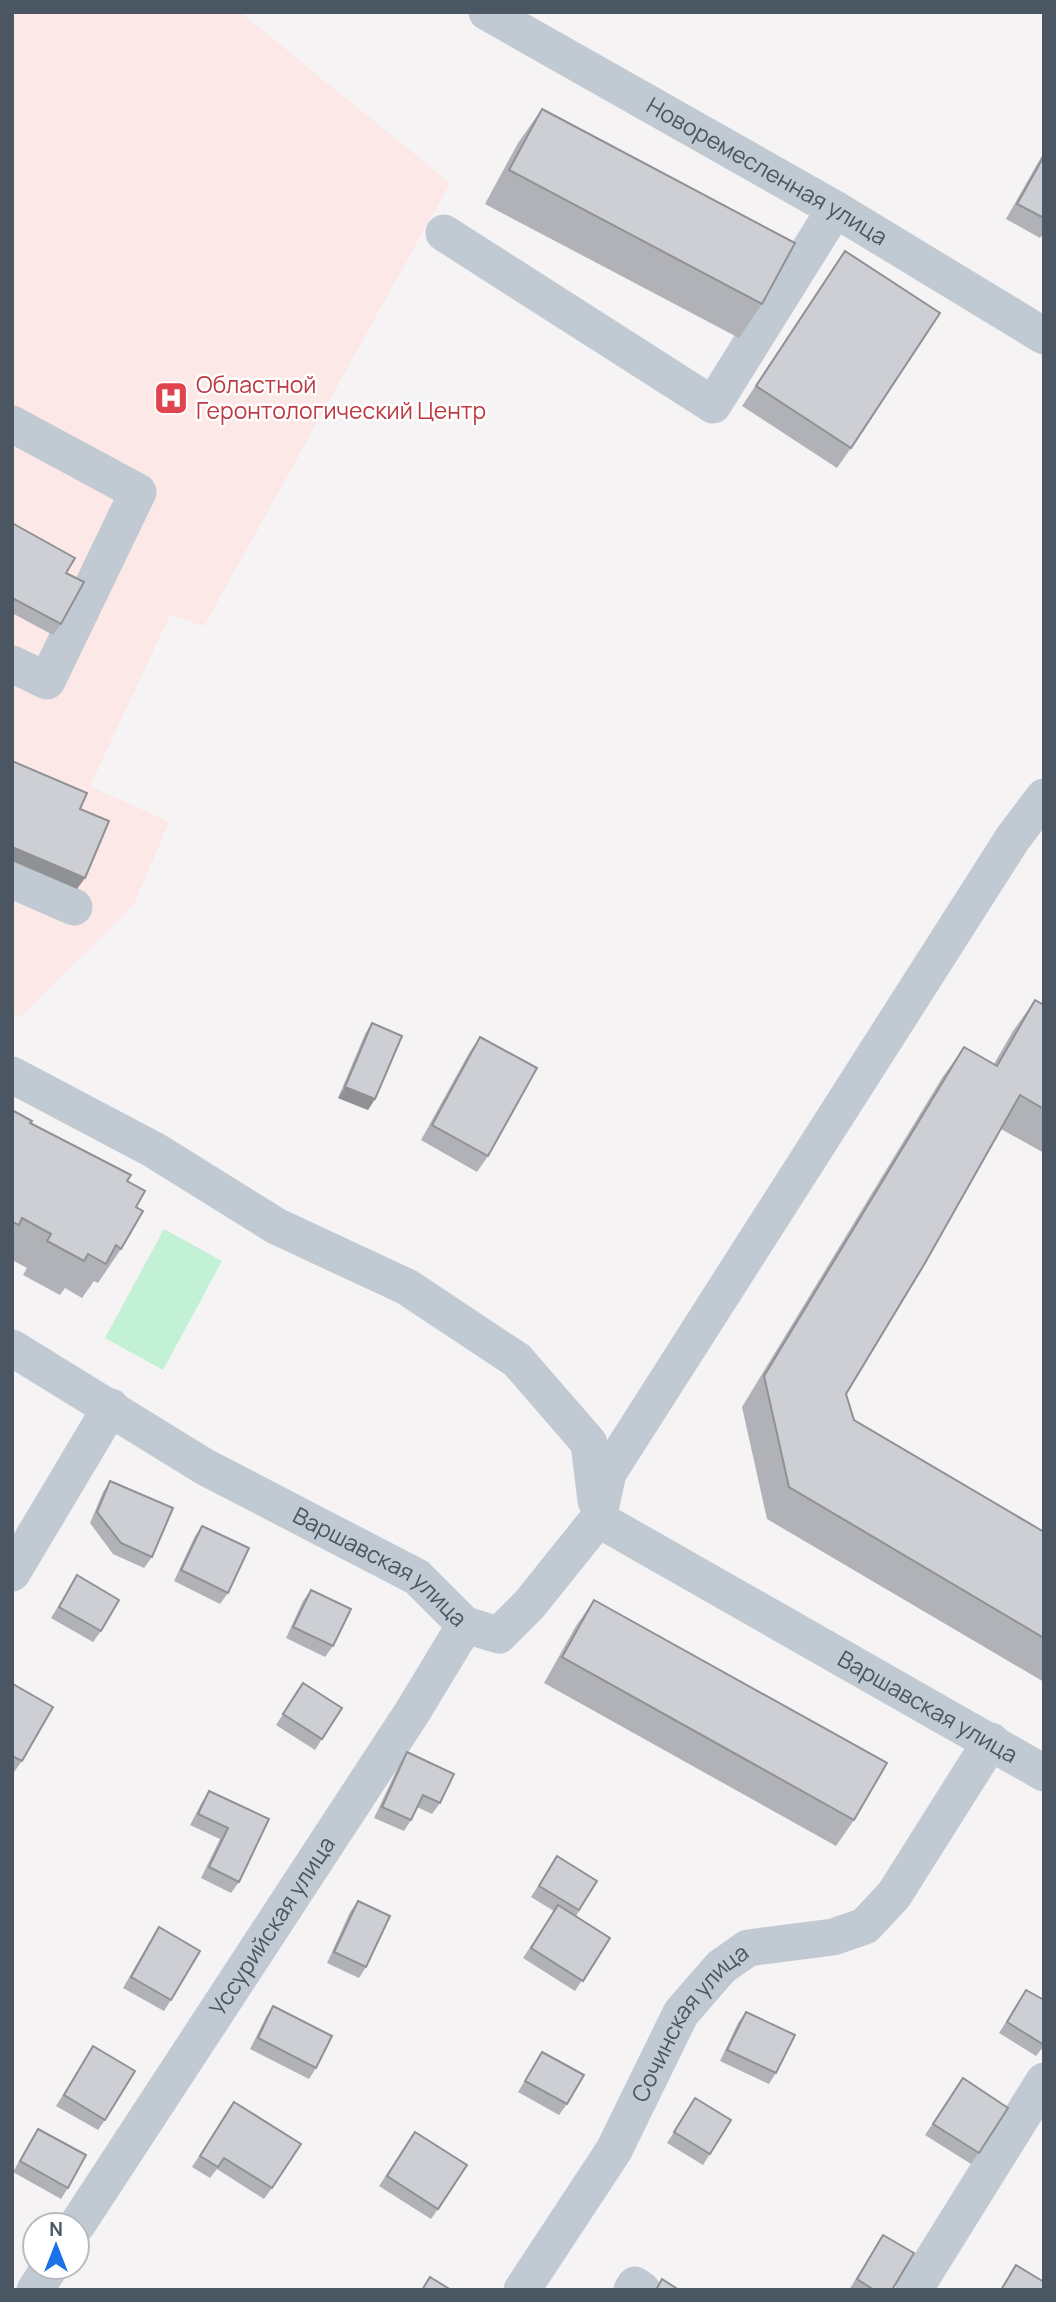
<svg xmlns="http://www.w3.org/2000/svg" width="1056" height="2302" font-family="Manrope,sans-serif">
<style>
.medical{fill:#fce8e6}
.green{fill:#c3f1d5}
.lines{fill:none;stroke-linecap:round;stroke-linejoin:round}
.minor{stroke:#c1cad2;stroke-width:37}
.wall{fill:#b0b2b7}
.shaded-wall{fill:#909195}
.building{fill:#cdcfd5;stroke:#909195;stroke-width:2}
.labels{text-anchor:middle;stroke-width:5;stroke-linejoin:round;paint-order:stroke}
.street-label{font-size:23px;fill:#4a5661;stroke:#fff}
.health-label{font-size:23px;fill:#be3a42;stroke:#fff;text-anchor:start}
</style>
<rect width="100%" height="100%" fill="#f5f3f3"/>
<path class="medical" d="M12,12h228l210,171 -246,443 -34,-11 -80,171 79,36 -36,84 -112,111 -9,-5z"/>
<path class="green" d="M164,1229l58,32 -59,109 -58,-32z"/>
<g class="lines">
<g class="minor">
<path id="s1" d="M487,12l348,197 209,127"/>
<path d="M444,233l269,172 122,-196"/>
<path d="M12,424l126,68 -91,189 -35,-17"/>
<path d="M12,880l62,27"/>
<path d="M12,1075l142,75 122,76 131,61 110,73 72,83 7,58"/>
<path id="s2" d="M12,1348l193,119 212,110 48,48 34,10 30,-30 69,-86 446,254"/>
<path d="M598,1519l10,-46 405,-635 31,-41"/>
<path d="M12,1573l99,-166"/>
<path id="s3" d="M77,2225l336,-514 52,-86"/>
<path d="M35,2290l15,-23"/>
<path id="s4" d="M522,2290l92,-140 67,-137 40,-46 27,-19 85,-11 32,-11 29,-31 97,-154"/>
<path d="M632,2290l3,-5 7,5"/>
<path d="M914,2290l130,-209"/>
</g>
</g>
<g class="wall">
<path d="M542,109l220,195 -23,34 -254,-134 33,-61z"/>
<path d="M1044,152v81l-4,5 -34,-19z"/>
<path d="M845,251l6,197 -14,20 -95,-62z"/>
<path d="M12,523l54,50 -5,51 -8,11 -41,-22z"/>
<path d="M1035,1000l9,5v148l-43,-24 -155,265 8,26 190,112v150l-277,-163 -25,-112 200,-329 22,-31 30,17 19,-33z"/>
<path d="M372,1023l3,76 -7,11 -30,-12 27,-64z"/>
<path d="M480,1037l8,119 -11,16 -56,-32 48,-87z"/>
<path d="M12,1110l18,13 97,58 9,26 -15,42 -23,34 -4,-2 -12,17 -17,-10 -5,7 -37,-20 4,-7 -15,-8z"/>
<path d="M110,1481l42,76 -8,11 -31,-14 -23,-31 13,-31z"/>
<path d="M202,1526l26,67 -8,11 -46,-23 21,-45z"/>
<path d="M77,1575l24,56 -8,11 -42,-24z"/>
<path d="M311,1590l22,56 -8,11 -39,-19 17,-37z"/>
<path d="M594,1600l260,220 -18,26 -292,-163 32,-57z"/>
<path d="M303,1683l19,56 -7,11 -39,-25z"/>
<path d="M12,1685l10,76 -8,11 -2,-1z"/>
<path d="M407,1752l33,51 -8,11 -15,-7 -6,13 -7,11 -30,-13 26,-55z"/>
<path d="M209,1791l60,28 -30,63 -8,11 -30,-15 19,-39 -30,-14 12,-23z"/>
<path d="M557,1856l40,25 -21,35 34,22 -35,53 -52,-33 31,-47 -23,-14z"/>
<path d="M358,1901l8,66 -7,11 -32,-15 23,-51z"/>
<path d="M159,1927l12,73 -7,11 -41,-23 29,-50z"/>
<path d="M1026,1990l18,56 -8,10 -37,-23z"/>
<path d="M273,2006l43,62 -7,11 -59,-30 16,-32z"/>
<path d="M746,2012l30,61 -7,11 -49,-23 18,-38z"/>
<path d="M93,2046l12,74 -7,10 -42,-24z"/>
<path d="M542,2052l25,52 -8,11 -41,-23z"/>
<path d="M963,2078l45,30 -37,56 -46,-29z"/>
<path d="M695,2098l15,56 -7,11 -36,-22z"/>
<path d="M234,2102l38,86 -8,11 -47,-30 -7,9 -18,-11z"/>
<path d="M38,2129l30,59 -7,11 -48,-27 18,-32z"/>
<path d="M407,2143l31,66 -7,10 -52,-33z"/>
<path d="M883,2235l9,55h-43l27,-44z"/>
</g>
<g class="shaded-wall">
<path d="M12,847l73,31 -8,11 -65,-28z"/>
<path d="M345,1087l30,12 -7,11 -30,-12z"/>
</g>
<g class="building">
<path d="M542,109l253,134 -33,61 -253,-134z"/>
<path d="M1044,156v62l-27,-14z"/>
<path d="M845,251l95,62 -89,135 -95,-62z"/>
<path d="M12,523l63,35 -9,15 18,9 -23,42 -49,-26z"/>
<path d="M12,761l75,32 -7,16 29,12 -24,57 -73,-31z"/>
<path d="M1035,1000l9,5v104l-24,-14 -95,168 -79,131 8,26 190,112v106l-255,-151 -25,-111 200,-329 33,19z"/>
<path d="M372,1023l30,13 -27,63 -30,-12z"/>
<path d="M480,1037l57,31 -49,88 -56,-31z"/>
<path d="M12,1110l20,11 -2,2 101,52 -4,6 18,10 -9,16 7,4 -22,38 -5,-4 -10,19 -18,-10 -4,7 -37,-20 4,-7 -29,-16 -3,7 -7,-3z"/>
<path d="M110,1481l63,27 -21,49 -31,-14 -24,-31z"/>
<path d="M202,1526l47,22 -21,45 -47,-23z"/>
<path d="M77,1575l42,25 -18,31 -42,-24z"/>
<path d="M311,1590l40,19 -18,37 -40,-19z"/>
<path d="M594,1600l293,163 -33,57 -292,-163z"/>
<path d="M303,1683l39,25 -20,31 -39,-25z"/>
<path d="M13,1684l40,23 -31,54 -10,-5z"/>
<path d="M407,1752l47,22 -14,29 -17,-8 -12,25 -29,-13z"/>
<path d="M209,1791l60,28 -30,63 -30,-15 19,-39 -30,-14z"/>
<path d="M557,1856l40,25 -18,29 -40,-24z"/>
<path d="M358,1901l32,15 -24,51 -32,-15z"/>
<path d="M558,1905l52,33 -27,43 -52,-33z"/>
<path d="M159,1927l41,24 -29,49 -40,-23z"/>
<path d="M1026,1990l18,10v45l-37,-23z"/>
<path d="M273,2006l59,30 -16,32 -58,-30z"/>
<path d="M746,2012l49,23 -19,38 -49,-23z"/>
<path d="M93,2046l42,25 -30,49 -41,-25z"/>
<path d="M542,2052l42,23 -17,29 -42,-23z"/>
<path d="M963,2078l45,30 -29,45 -46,-29z"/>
<path d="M695,2098l36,22 -21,34 -36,-22z"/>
<path d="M234,2102l67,42 -29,44 -48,-30 -6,9 -18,-11z"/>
<path d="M38,2129l48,26 -18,33 -48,-27z"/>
<path d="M415,2132l52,33 -29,44 -51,-33z"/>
<path d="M883,2235l31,18 -22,37h-18l-17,-11z"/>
<path d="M1016,2265l28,17v8h-43z"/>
<path d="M430,2277l21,13h-29z"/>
<path d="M662,2279l17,11h-23z"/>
</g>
<defs>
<g id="hospital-square" transform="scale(1.75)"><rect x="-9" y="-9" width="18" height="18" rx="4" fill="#e0444e" stroke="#fff"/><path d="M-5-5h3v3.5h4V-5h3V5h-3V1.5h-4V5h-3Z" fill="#fff"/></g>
</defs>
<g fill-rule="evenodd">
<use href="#hospital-square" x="171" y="398"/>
</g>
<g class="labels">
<g class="street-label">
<text dy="8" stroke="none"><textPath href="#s1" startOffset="322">Новоремесленная улица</textPath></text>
<text dy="8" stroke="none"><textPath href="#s2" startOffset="429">Варшавская улица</textPath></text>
<text dy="8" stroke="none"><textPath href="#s2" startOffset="1101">Варшавская улица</textPath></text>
<text dy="8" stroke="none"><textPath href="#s3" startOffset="357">Уссурийская улица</textPath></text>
<text dy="8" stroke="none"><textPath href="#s4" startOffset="317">Сочинская улица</textPath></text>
</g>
<g class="health-label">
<text x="196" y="393">Областной<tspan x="196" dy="26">Геронтологический Центр</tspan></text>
</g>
</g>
<rect width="1056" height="2302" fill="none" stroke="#4a5661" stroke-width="28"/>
<g transform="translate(56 2246)"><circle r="33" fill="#ffffff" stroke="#b7bbc0" stroke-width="2"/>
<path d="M0-5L12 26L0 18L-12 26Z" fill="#1a73e8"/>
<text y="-10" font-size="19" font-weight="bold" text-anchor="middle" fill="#4a5661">N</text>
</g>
</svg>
